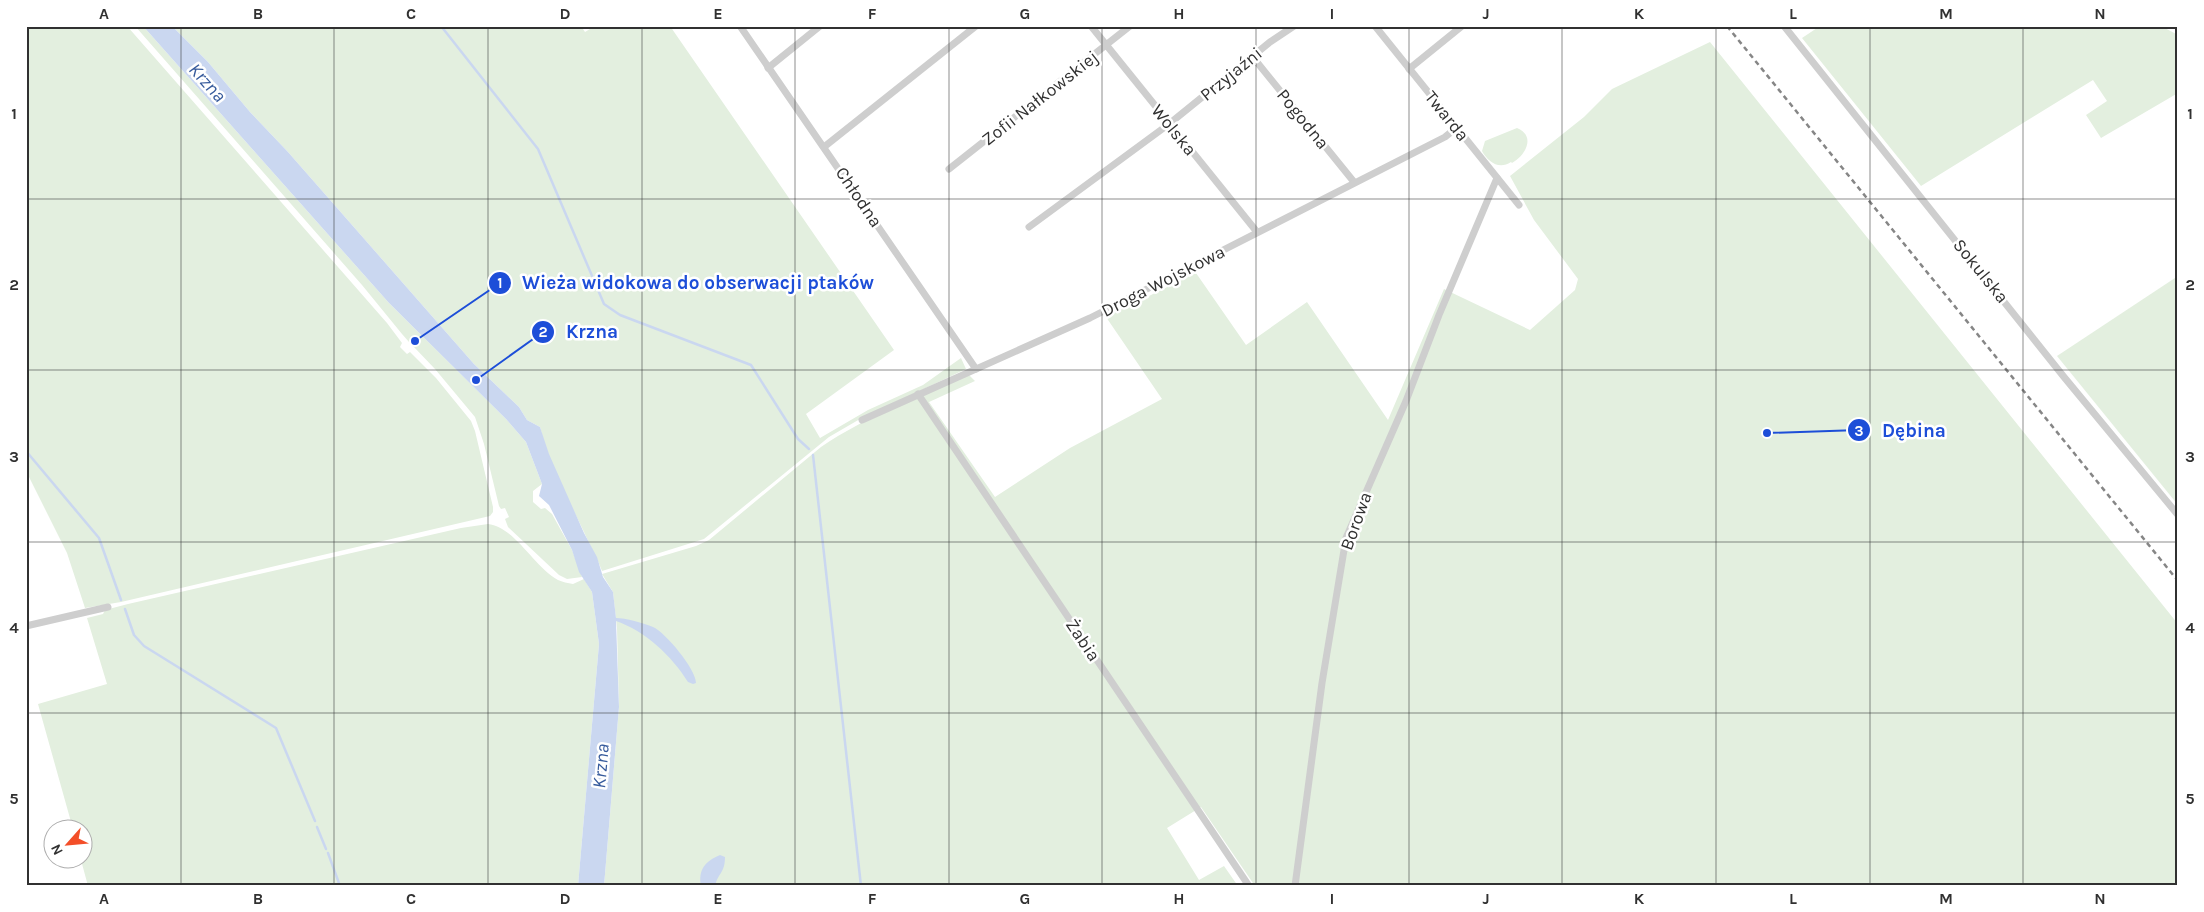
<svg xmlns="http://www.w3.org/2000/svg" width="2204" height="912" font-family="Karla,sans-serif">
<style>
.green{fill:#e3efdf}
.water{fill:#cad7f0}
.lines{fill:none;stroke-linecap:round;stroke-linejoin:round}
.stream{stroke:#cad7f0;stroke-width:2.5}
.street{stroke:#cecece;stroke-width:7}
.rail{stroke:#868686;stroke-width:2.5;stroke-dasharray:5 4;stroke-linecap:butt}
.grid{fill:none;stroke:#313131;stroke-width:1;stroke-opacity:0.55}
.labels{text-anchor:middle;stroke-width:5;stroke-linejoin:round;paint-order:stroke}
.street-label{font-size:18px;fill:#313131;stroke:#fff}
.water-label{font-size:19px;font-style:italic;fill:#375b9c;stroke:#fff}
.leader{fill:none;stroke:#1d4ed8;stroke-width:2}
.callout-dot{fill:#1d4ed8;stroke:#fff;stroke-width:2}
.mark-label{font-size:15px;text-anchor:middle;font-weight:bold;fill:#fff}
.callout-label{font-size:19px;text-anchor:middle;font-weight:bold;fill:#1d4ed8;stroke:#fff;stroke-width:5;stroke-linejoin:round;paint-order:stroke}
.neatline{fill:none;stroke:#313131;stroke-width:2}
.grid-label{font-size:16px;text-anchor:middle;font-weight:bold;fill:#313131}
</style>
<rect width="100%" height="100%" fill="#fff"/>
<g class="green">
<path d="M26,26h101l260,297 15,20 -2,4 7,7 3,-2 26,26 35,43 4,10 18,76v5l-3,4 -369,86 -36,6 -18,-55 -41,-82z"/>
<path d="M135,26h8l246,277 117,116 20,23 16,42 -9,7v11l8,7 4,-1 7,6 20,36 10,27 -15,2 -8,-4 -51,-48 -3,-8 4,-2 -4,-9 -4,1 -2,-3 -15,-62 -9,-27 -40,-48 -22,-23 3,-3 -3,-3 -4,2 -7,-8 -40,-49z"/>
<path d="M172,26h409l4,6 10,-6h75l224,324 -88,64 14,24 48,-28 55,-25 38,-27 5,11 -106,50 -31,18 -125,102 -102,32c-5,-14 -12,-25 -18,-39 -16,-33 -35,-69 -44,-105l-13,-7 -8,-13 -45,-43 -186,-212 -38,-40 -42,-50z"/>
<path d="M1820,26h341l17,9v58l-77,45 -15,-23 21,-14 -14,-21 -172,106 -119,-148z"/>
<path d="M1710,42l468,582v262h-923l-54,-79 -34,21 32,52 25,-14 14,20h-634l15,-179 -2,-79 -4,-36 -11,-18 94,-28 13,-6 112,-93c46,-31 97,-51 148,-72l6,6 -46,21 66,95 75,-49 92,-49 -56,-82 90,-44 50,72 61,-43 81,118 56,-131 86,41 45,-40 3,-11 -44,-59 -24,-44 74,-59 28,-28z"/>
<path d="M1517,128c19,8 9,27 -5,35l-1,-1c-12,8 -23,0 -29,-11l3,-10z"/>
<path d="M2178,276v229l-121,-149z"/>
<path d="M488,524c27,3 46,43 70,56 4,2 10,3 15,4l11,-5 8,13 7,52 -21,242h-490l-7,-26 1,-30 -9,-1 -35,-125 69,-20 -20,-66 16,-4 2,-4 23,-6 333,-76z"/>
</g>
<g class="water">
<path d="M143,26h29l36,36 42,50 38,40 186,212 45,43 8,13 13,7 9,27 35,79 13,24 6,20 10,15 3,26c9,0 28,5 37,9 12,5 43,42 43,56l-3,1 -5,-2c-16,-26 -43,-51 -72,-61l3,86 -15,179h-26l21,-242 -7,-52 -13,-20 -7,-22 -23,-45 -10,-9 3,-12 -16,-42 -20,-23 -117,-116z"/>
<path d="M720,855l5,2c0,16 -7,16 -10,29h-14c-3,-16 4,-25 19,-31z"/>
</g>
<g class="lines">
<g class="stream">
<path d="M441,26l97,123 66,155 16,11 131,50 47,74 11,10"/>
<path d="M26,451l73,87 22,62"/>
<path d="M813,455l48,431"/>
<path d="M125,609l9,26 10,11 132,82 39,93"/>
<path d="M317,827l9,22"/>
<path d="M328,853l12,33"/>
</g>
<g class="street">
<path d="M740,26l236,343"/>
<path d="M1091,26l166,206"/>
<path d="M1375,26l144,179"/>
<path d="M1784,26l280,351 114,138"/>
<path d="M1252,56l102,126"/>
<path d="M768,68l52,-42"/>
<path d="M1409,69l53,-43"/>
<path d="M824,147l152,-121"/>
<path d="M949,169l181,-143"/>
<path d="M1029,227l140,-103 101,-82 24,-16"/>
<path d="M918,394l331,492"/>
<path d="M862,420l228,-102 355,-181 11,-9"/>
<path d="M26,626l82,-19"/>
<path d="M1295,886l27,-203 24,-145 60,-137 33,-86 58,-137"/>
</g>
<path class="rail" d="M1727,26l451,555"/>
</g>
<path class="grid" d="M181,26v860M334,26v860M488,26v860M642,26v860M795,26v860M949,26v860M1102,26v860M1256,26v860M1409,26v860M1562,26v860M1716,26v860M1870,26v860M2023,26v860M26,199h2152M26,370h2152M26,542h2152M26,713h2152"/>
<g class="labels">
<g class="street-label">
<text transform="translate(1231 74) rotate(-39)" y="6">Przyjaźni</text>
<text transform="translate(1040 98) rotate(-38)" y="6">Zofii Nałkowskiej</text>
<text transform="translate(1447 116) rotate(51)" y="6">Twarda</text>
<text transform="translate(1303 119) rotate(51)" y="6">Pogodna</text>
<text transform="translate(1174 130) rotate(51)" y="6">Wolska</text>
<text transform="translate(859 197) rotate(56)" y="6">Chłodna</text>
<text transform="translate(1981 271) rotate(51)" y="6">Sokulska</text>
<text transform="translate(1163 281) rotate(-27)" y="6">Droga Wojskowa</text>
<text transform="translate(1356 521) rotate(-70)" y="6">Borowa</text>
<text transform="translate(1083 640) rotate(56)" y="6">Żabia</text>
</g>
<g class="water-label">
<text transform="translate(208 82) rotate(48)" y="7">Krzna</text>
<text transform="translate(600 766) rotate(-85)" y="7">Krzna</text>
</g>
</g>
<path class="leader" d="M415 341L500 283M476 380L543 332M1767 433L1859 430"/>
<g class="callout-dot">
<circle cx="415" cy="341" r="5"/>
<circle cx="476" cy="380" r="5"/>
<circle cx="1767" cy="433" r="5"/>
<circle cx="500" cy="283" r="12"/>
<circle cx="543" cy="332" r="12"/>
<circle cx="1859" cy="430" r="12"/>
</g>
<g class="mark-label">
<text x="500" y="288">1</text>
<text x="543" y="337">2</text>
<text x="1859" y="436">3</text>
</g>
<g class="callout-label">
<text x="698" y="289">Wieża widokowa do obserwacji ptaków</text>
<text x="592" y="338">Krzna</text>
<text x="1914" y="437">Dębina</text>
</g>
<rect width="2204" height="912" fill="none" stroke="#ffffff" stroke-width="55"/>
<g transform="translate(68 844) rotate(243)"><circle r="24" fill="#ffffff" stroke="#adadad"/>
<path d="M0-4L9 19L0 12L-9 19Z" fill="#f34e28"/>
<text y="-8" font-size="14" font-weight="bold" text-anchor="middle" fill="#313131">N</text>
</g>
<rect x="28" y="28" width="2148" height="856" class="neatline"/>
<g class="grid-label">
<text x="104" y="19">A</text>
<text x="258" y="19">B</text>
<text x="411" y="19">C</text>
<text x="565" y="19">D</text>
<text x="718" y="19">E</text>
<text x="872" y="19">F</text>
<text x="1025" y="19">G</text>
<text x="1179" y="19">H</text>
<text x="1332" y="19">I</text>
<text x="1486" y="19">J</text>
<text x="1639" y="19">K</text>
<text x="1793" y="19">L</text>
<text x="1946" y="19">M</text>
<text x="2100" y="19">N</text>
<text x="14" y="119">1</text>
<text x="2190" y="119">1</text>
<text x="14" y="290">2</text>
<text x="2190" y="290">2</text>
<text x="14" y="462">3</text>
<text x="2190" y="462">3</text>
<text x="14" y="633">4</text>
<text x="2190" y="633">4</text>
<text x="14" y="804">5</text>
<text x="2190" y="804">5</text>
<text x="104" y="904">A</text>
<text x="258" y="904">B</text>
<text x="411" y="904">C</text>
<text x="565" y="904">D</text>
<text x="718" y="904">E</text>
<text x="872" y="904">F</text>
<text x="1025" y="904">G</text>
<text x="1179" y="904">H</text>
<text x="1332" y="904">I</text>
<text x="1486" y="904">J</text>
<text x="1639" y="904">K</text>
<text x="1793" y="904">L</text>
<text x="1946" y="904">M</text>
<text x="2100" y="904">N</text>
</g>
</svg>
